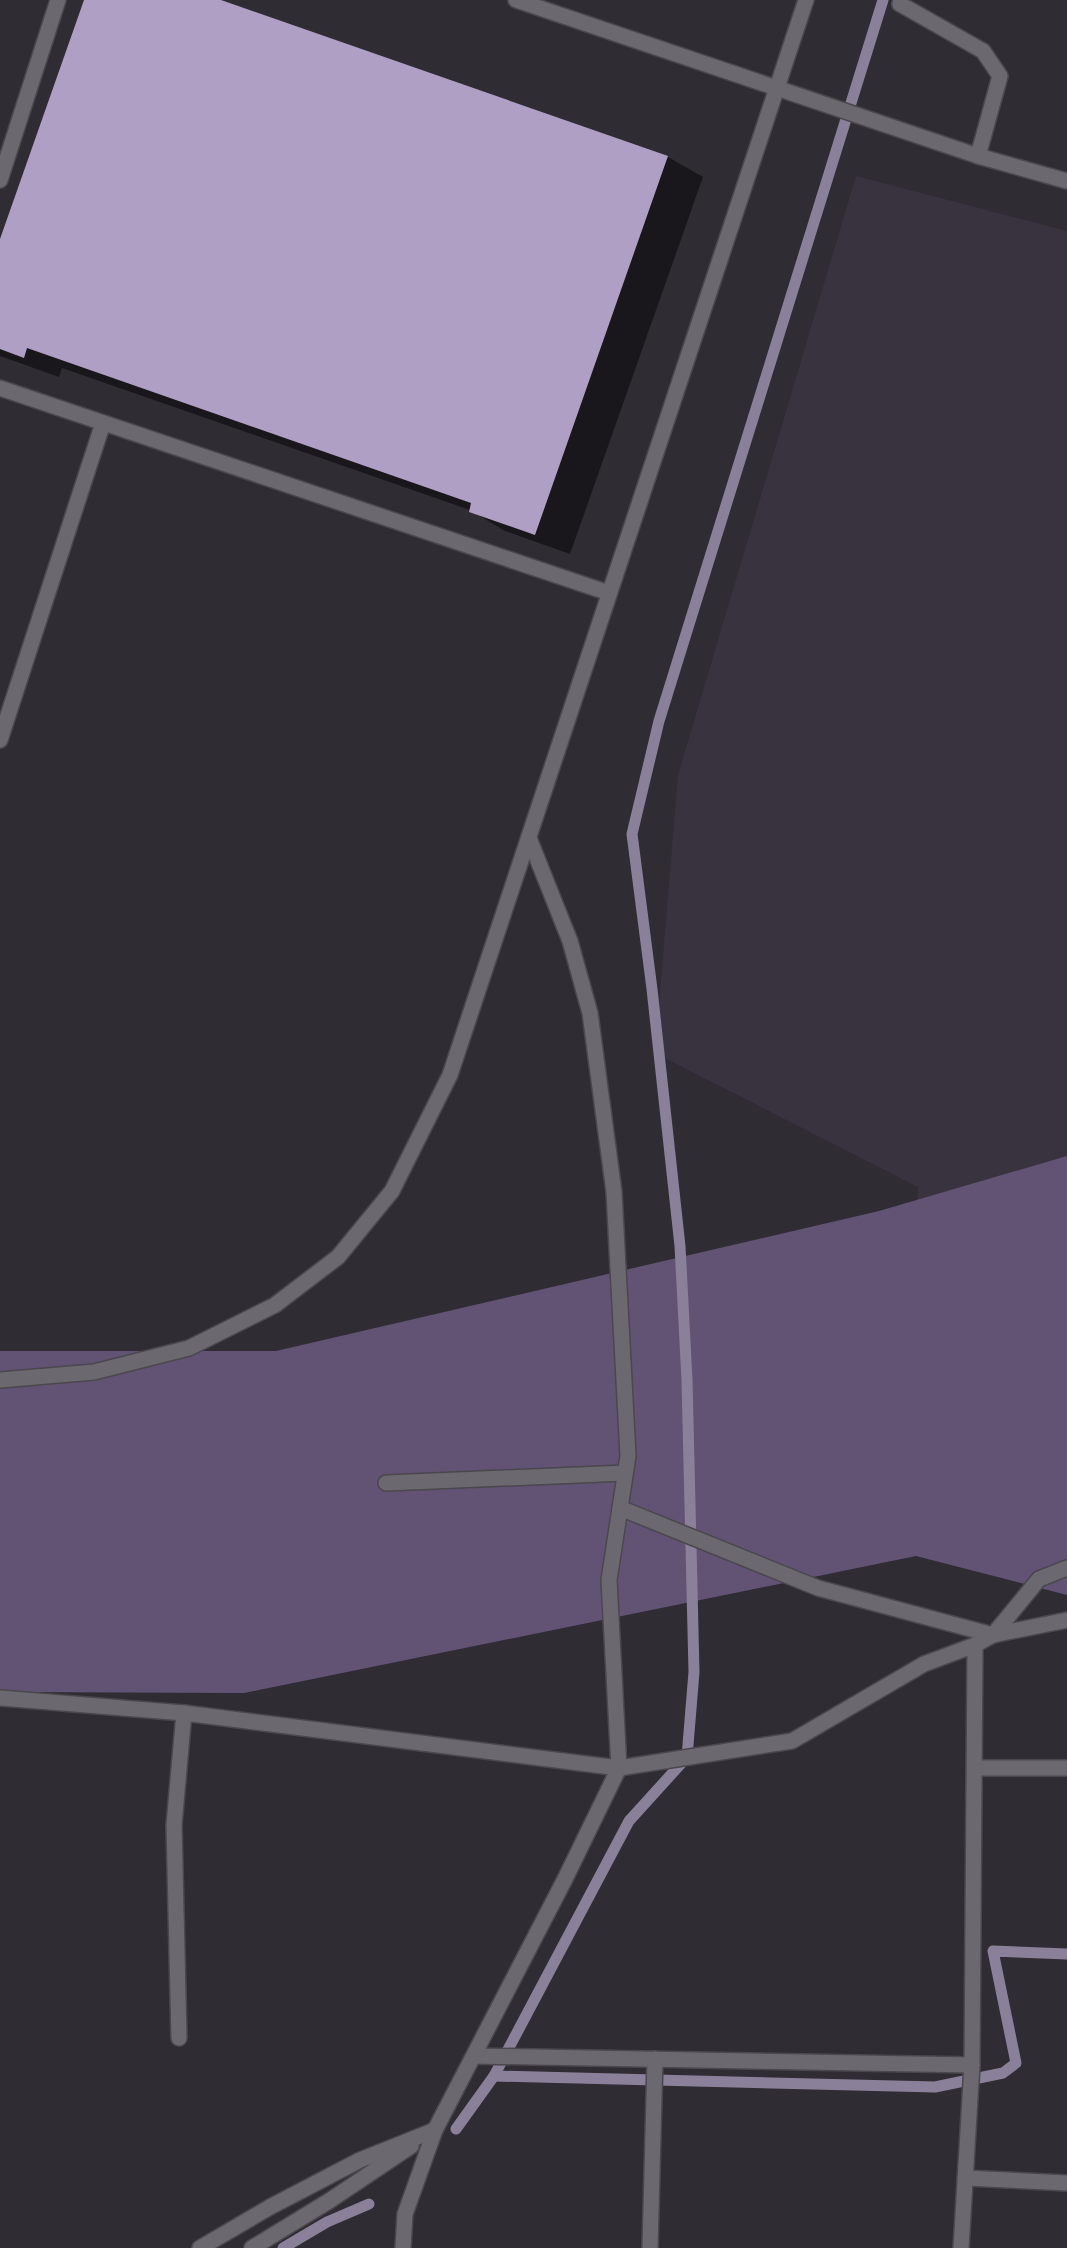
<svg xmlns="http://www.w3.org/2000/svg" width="1067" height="2248" font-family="'Asap Condensed',sans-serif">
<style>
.built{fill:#393340}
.forest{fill:#625375}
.shadow{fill:#0007}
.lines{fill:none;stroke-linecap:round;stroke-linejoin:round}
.stream{stroke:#8b8099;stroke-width:11}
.building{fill:#b09fc5}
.minor-casing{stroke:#4a474d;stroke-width:18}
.minor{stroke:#6b6870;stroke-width:15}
</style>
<rect width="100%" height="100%" fill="#2f2c33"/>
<path class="built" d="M856,176l211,55v1097l-157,-14 8,-127 -263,-134 23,-278z"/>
<path class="forest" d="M1067,1156v439l-151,-39 -672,137 -244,-1v-341h276l603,-140z"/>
<path class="shadow" d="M85,0h132l451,157 35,20 -133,377 -65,-23 -35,-21 -408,-142 -3,9 -59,-21v-113z"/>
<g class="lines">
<g class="stream">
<path d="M494,2076l441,11 68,-14 13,-10 -23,-112 74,3"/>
<path d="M456,2129l38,-53 135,-255 58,-64 7,-85 -7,-292 -7,-134 -28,-257 -20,-155 27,-113 224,-721"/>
<path d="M283,2248l44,-26 42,-18"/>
</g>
</g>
<path class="building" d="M84,0h137l447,156 -133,379 -66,-23 2,-9 -444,-155 -3,10 -24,-9v-110z"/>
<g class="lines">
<g class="minor-casing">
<g id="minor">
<path d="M516,0l462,156 89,25"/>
<path d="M901,0l-1,4 83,47 17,25 -22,80"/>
<path d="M0,180l58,-180"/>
<path d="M0,388l609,205"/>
<path d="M0,740l103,-317"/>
<path d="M0,1380l94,-8 95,-24 86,-43 63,-48 54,-66 58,-116 356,-1075"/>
<path d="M386,1483l239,-10"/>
<path d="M620,1508l198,80 175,47"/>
<path d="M993,1635l46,-56 28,-11"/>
<path d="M0,1698l184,15 435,55 173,-27 132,-77 51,-19 18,-10 74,-15"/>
<path d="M975,1768h92"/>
<path d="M179,2038l-5,-213 10,-112"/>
<path d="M474,2056l498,9"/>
<path d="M965,2178l102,5"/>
<path d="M200,2248l70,-41 90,-47 75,-30"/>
<path d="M252,2248l77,-47 82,-55"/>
<path d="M403,2248l2,-34 30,-84 130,-251 54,-111 -10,-188 19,-124 -14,-264 -24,-179 -20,-72 -41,-103"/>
<path d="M650,2248l5,-189"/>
<path d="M961,2248l11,-183 3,-420"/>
</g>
</g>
<use href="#minor" class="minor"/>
</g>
</svg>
